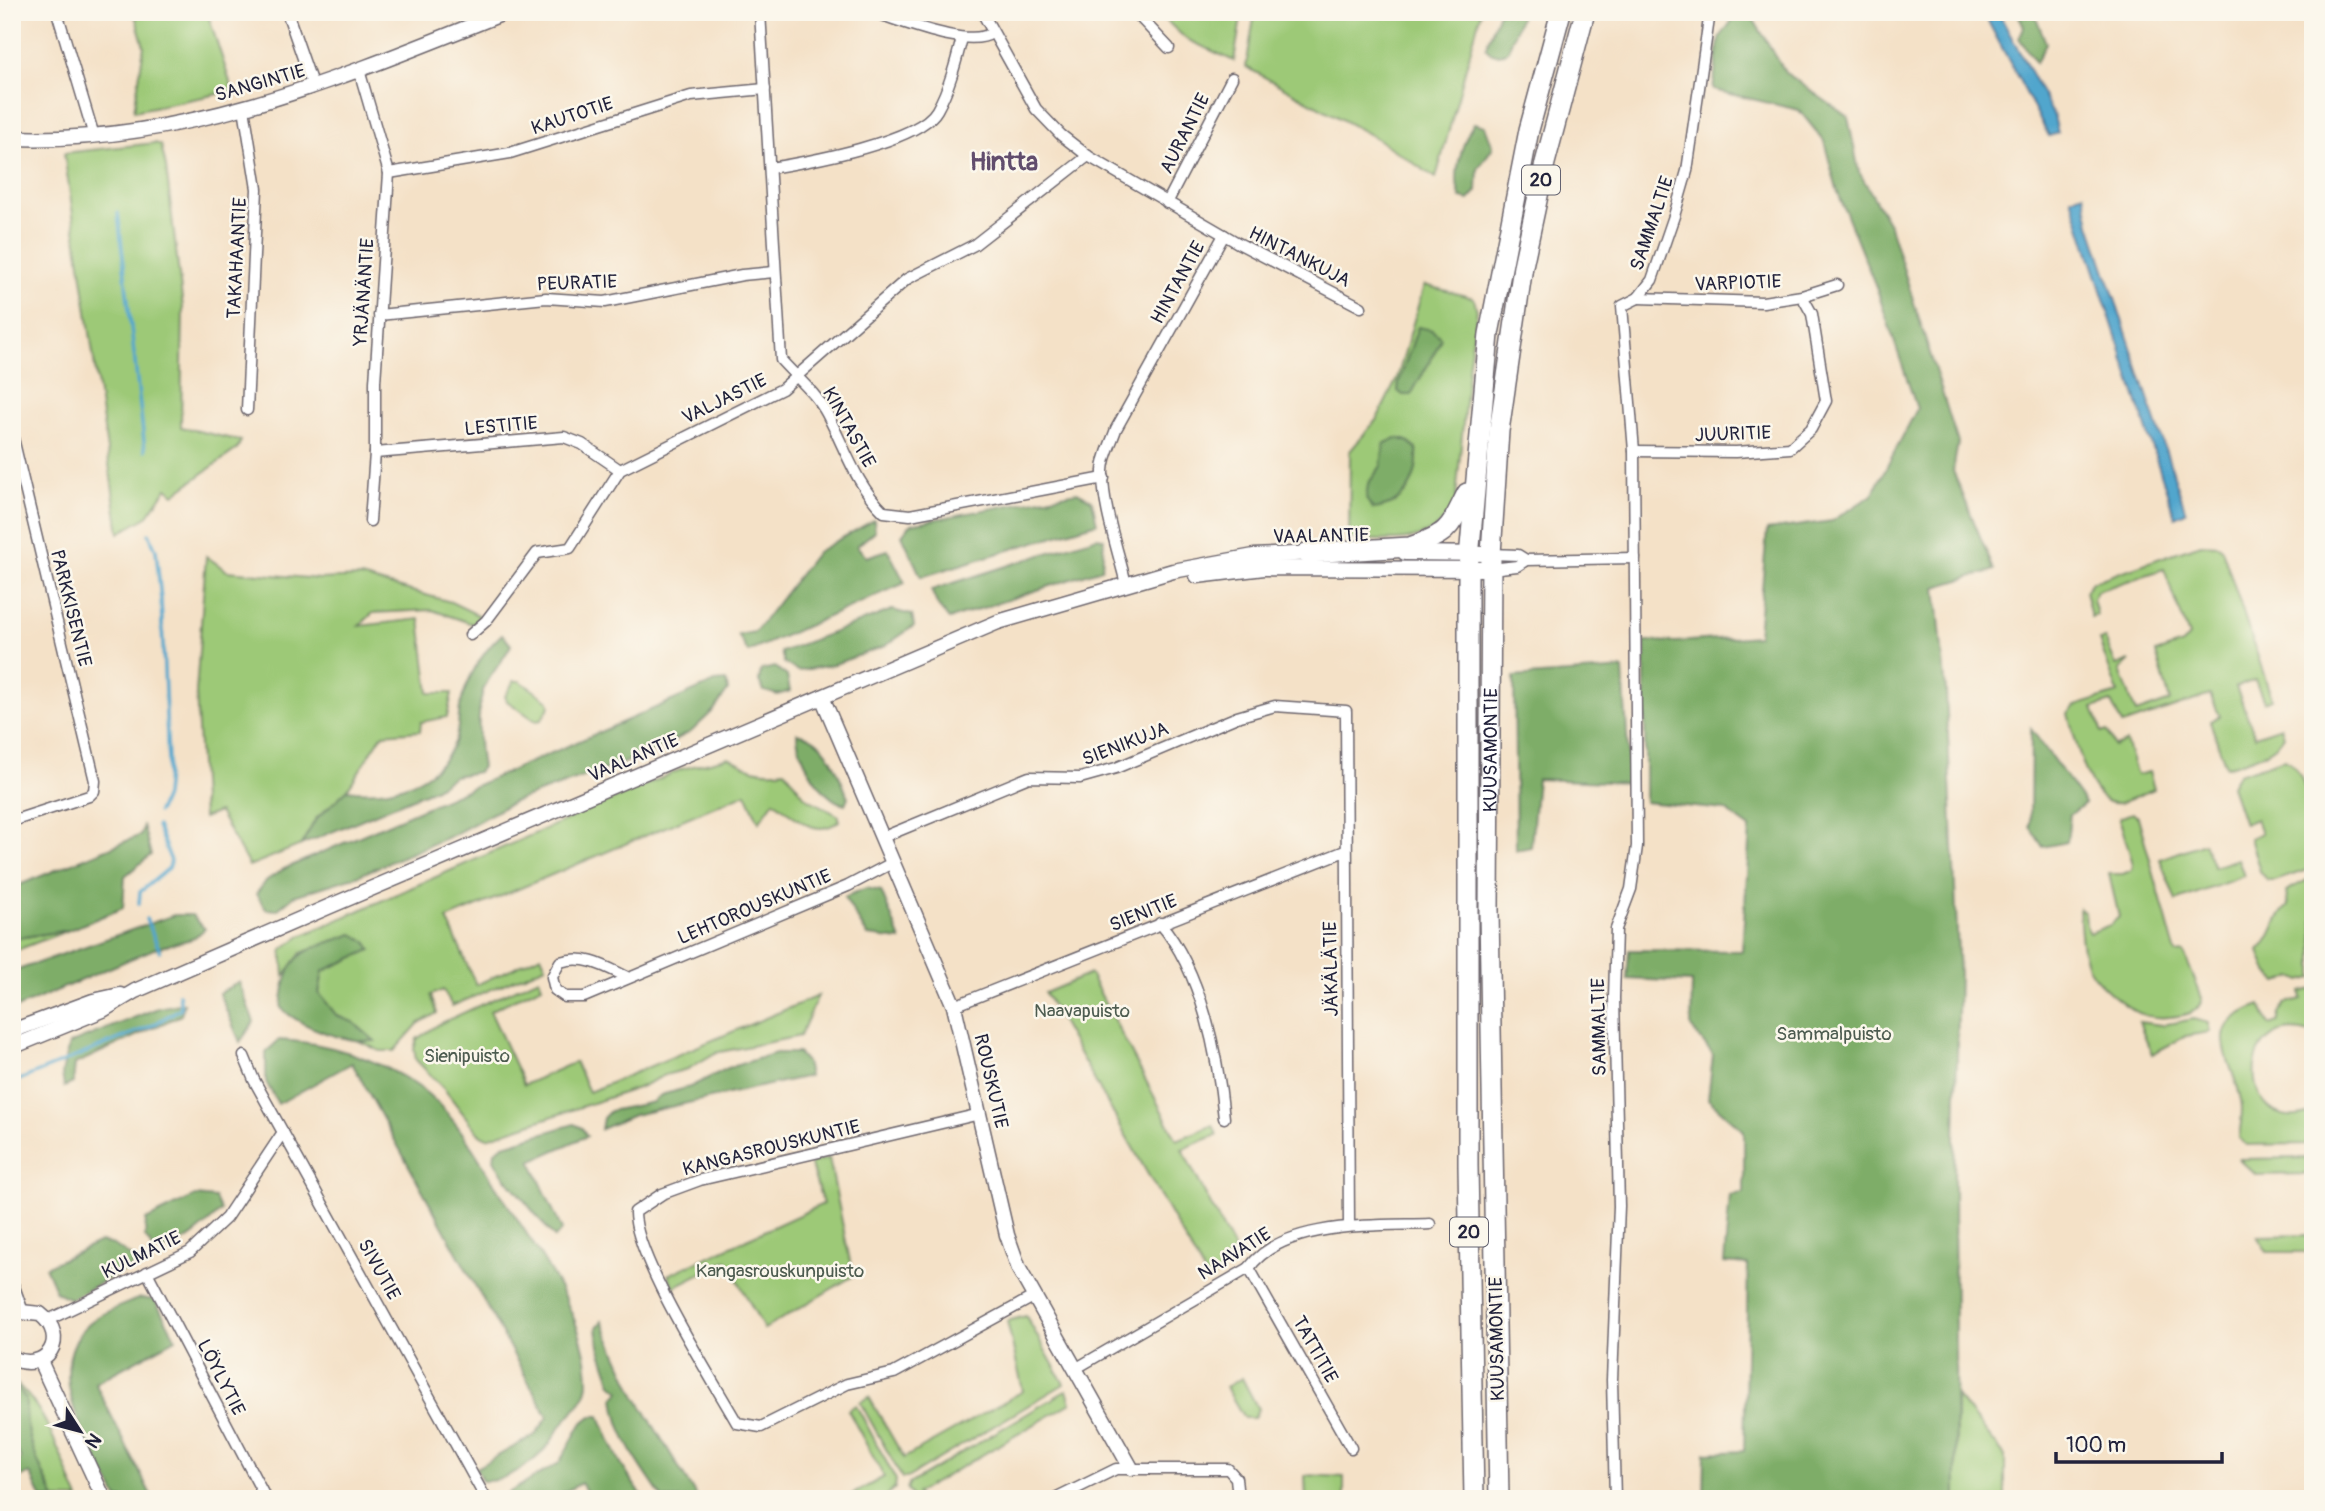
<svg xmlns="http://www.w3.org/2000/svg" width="2325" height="1511" font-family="Pangolin,sans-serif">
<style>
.green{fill:#9dc977;stroke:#607659;stroke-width:2;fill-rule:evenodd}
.forest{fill:#7ead68;stroke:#506852;stroke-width:2}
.water{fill:#51a6cd;stroke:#3a6484;stroke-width:2}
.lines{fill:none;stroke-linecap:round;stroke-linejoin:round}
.stream{stroke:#51a6cd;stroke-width:3.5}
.street-casing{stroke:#6c656c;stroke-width:13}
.secondary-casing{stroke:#6c656c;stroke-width:17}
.highway-casing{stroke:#6c656c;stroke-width:22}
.street{stroke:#fff;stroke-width:10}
.secondary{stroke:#fff;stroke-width:14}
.highway{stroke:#fff;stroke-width:19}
.labels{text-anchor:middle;stroke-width:5;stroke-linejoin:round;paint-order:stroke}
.shield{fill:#fbf7ec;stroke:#636270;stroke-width:2}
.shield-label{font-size:18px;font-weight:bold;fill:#22223b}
.street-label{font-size:19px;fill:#22223b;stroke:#fbf7ec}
.park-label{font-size:19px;fill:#4d5c50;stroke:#fbf7ec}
.district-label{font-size:26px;font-weight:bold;fill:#614d6d;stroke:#fbf7ec}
</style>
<rect width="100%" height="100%" fill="#fbf7ec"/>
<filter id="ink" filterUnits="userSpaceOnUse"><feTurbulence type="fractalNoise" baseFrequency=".0143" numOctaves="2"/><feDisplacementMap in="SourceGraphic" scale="14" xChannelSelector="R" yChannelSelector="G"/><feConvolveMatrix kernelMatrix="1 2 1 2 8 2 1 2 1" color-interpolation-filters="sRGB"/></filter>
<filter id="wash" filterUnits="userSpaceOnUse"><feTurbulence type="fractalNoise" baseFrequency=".00686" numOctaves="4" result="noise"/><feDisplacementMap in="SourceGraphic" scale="28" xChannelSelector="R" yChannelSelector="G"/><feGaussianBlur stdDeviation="1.57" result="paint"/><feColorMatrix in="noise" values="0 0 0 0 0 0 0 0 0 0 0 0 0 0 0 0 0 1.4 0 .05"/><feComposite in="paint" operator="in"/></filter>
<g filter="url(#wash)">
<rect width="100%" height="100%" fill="#f4e1c7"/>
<g class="green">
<path d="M134,12h73l26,79 -99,20 10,-65z"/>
<path d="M1157,12h85l-8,49 -48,-22z"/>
<path d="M1255,12h226l-45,166 -60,-40 -130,-71z"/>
<path d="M155,143l6,2 5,22 17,141 -2,119 60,14 -4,8 -63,45 -7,-6 -20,29 -28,16 -55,-380z"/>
<path d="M1424,285l50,13 3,13 -8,51 -14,146c-28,40 -62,32 -106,31l1,-88 27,-32 20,-40zM1418,327l5,47 -8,7 -7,-21z"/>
<path d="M2200,544l18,1 4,4 50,150 -8,3 -9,-22 -19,7 19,49 26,-9 3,9c-11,19 -38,24 -58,31l-16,-46 10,-5 -10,-21 -88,30 -11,-23 -18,6 9,25 5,-2 7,15 12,-4 11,33 12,-3 5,17c-11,4 -24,12 -35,14 -30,6 -44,-67 -51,-89l7,-8 43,-13 -19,-53 6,-1 11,27 14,-5 -10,9 16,43 34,-12 -14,-48 26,-9 7,-8 -25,-67 -67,22 -4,8 4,16 -6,2 -6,-26 7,-9z"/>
<path d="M206,556l21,15 93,8 41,-2 90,25 29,14 -7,8 -41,-14 -59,3 -14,13 61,-7 9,74h23l-5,24 -26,5 -1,9 -37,3 -36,56 -31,29 -15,26 -52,21 -30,-54 -16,6 -7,-126z"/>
<path d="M514,681h6l29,20 1,5 -9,14 -5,1 -29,-20 -2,-5z"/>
<path d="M729,757c20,12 33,17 56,13l20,27 34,19v5c-24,19 -44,-5 -65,-20l-15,21 -13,-29 -299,126 29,66 65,-30 5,11 -94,40 -9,-16 -12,5 6,18 -19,11 -24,27h-14l-19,-9 12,-2 -20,-18 -16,-6 -18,-23 4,-22 47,-21 -17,-16 -52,19 -17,23 -2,-27 19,-13 381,-167z"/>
<path d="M2284,759c28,10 29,84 29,109l-38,13h-7l-8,-10 -10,-33 11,-5 -5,-14 -12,5 -13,-38 7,-12z"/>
<path d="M2132,813l6,4 38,137 8,-1 18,45c-2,10 -8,15 -18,17 -31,6 -46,2 -70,-19 -8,-7 -17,-14 -23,-24 -11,-19 -10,-42 -12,-64l6,5 1,13 4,7 20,-8 9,-8 -10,-43h14l9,-4 1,-6 -14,-46z"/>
<path d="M2204,843l10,24 24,-8 6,17 -68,25 -16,-42z"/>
<path d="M2313,877v101l-12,3 -8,-4 -15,5 -11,-10 -8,-21c16,-15 14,-32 29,-45l-2,-15z"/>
<path d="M69,930l-57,22v-13z"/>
<path d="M1090,974l87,166 36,-15 4,10 -35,14 57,110 -31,21 -163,-287z"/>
<path d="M539,978l3,8 -52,25 34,74 51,-23 14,30 229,-96 -18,40 -85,17 -27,16 -23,6 -27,13 -151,50 -8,-4 -35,-45 -28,-29 -2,-11 3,-10 22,-15z"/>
<path d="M2313,989v45c-80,-27 -76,107 0,78v32l-67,1 -7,-7c1,-12 5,-27 2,-38 -11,-47 -41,-74 20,-95l9,20 8,-3 1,-9 7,-10 16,-4 -1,-7z"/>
<path d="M2194,1019l14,4 2,9 -24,4 -34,18 -13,-32 23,3z"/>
<path d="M829,1158l24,118 -89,53 -37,-69 -53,27 -6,-12 155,-71 -13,-41z"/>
<path d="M2313,1158v16l-57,1 -17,-16z"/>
<path d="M2313,1235v17h-46l-10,-16z"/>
<path d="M1026,1316l38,68 -157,94h-5l-42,-76 9,-5 35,61 119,-67 -16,-70z"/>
<path d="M1242,1378l16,31 -4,9h-10l-18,-31z"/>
<path d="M12,1380c35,26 49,80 67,119h-24l-20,-42 -11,-43 2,-15z"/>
<path d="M1067,1390l4,13 -154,90 2,6h-6l-6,-10 2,-5z"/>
<path d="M1956,1395l49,61v43h-49z"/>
<path d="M856,1405l40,75 -1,8 -11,11h-40l40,-22 -36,-67z"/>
<path d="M1305,1475l39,2v22h-38z"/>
</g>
<g class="forest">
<path d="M1499,12h23l-14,39 -9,4 -10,-3 -3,-5z"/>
<path d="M1738,12h11l37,61 62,44 11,55 31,54 68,217 -5,28 41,99 -58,17 10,104 13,284 -5,204 2,320h-252l1,-46 39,-2 4,-186 -24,-2 6,-68 14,-2v-62l-36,-32 5,-44 -22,-28 1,-45 -65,-3 2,-29 113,1 8,-123 -25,-18 -80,-8v-161l31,1 82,-6 9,-106 65,-9 40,-26 45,-86 -41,-122 -39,-97 -13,-49 -25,-31 -86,-20 6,-51z"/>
<path d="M2017,12h17l12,31 -10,20 -17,-25 5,-11z"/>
<path d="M1474,123l11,3 8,21 -15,22 -1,22 -8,9 -8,-2c-10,-20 1,-57 13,-75z"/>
<path d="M1418,327l14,3 9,8c-7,21 -21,38 -30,57h-8l-5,-4 1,-9z"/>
<path d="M1396,438l12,3 9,8c2,32 -13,57 -44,60l-7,-10 2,-15 13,-18 3,-22z"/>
<path d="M1077,492l15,8 5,23 -176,54 -19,-42 9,-11z"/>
<path d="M874,520l1,11 -18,15 9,11 22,-7 17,33 -157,69 -10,-17 17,-3 62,-80z"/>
<path d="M1097,537l7,2 -2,30 -153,50 -11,-13 -7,-16z"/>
<path d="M892,610l20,5 2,11 -29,20 -53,19 -34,6 -14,-8 -3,-11z"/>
<path d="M502,634l9,11c-7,14 -17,25 -25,39 -10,18 -8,62 -4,83l-4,5 -24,4 -20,13 -133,56 15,-26 31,-29c43,6 90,-6 108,-50 4,-10 3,-22 5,-33 6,-27 21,-54 42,-73z"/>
<path d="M775,667l12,9 3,15 -12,4 -14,-4 -5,-10 2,-11z"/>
<path d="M1623,669l7,114 -93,-4 -6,68 -15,3 -2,-173z"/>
<path d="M726,681l2,9 -14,20 -23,22 -48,24 -130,46 -60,33 -96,41 -63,20 -17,14 -11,-1 -10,-15 11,-14 17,-11 431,-187z"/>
<path d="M2031,729l54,74 -15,12 -3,27 -24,5 -13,-20z"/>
<path d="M797,733c31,5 40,38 51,64l-3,7c-22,-2 -49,-50 -48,-71z"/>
<path d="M143,825l8,30 -26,21 -2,32 -54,22 -57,9v-51l129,-53z"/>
<path d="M866,888l15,3 20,49 -33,-4 -24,-39z"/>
<path d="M174,915h18l13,14 -13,10 -36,9 -144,62v-38z"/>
<path d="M353,934l14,8 4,8 -48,21 -4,22 18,23 16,6 22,19c-29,2 -73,-13 -94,-33 6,-59 22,-56 72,-74z"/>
<path d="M239,982l15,40 -14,20 -21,-49z"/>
<path d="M184,1003l-3,12 -106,49 -2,19 -9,4 -2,-14 7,-29 89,-36z"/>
<path d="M279,1040c49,2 100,19 140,47 36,26 57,68 80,104 34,54 89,125 89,191 0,21 -24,35 -33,53 -11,22 -47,48 -73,46l-6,-13 59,-33 13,-18 -196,-354 -74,41 -12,-22v-30z"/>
<path d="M776,1053h22l8,9 3,14 -175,39 -33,14 2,-11 7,-7 43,-9 8,-7 29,-8 38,-19z"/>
<path d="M574,1124l8,4 5,8 -56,25 31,69 -7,8 -51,-62 -10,-16 1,-9 9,-6z"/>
<path d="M195,1196l20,2 6,13c-20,18 -40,40 -68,38l-8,-12 1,-17z"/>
<path d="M100,1242l14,3 19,13v8l-63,33 -14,-7 -11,-25z"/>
<path d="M140,1298l15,2 21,39 -81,44 58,116h-35c-24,-49 -79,-123 -31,-174 12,-12 37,-20 53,-27z"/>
<path d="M602,1321l33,74 63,104h-35c-22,-32 -45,-61 -49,-101l6,-7 -8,-7 -13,-38 -2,-19z"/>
<path d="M12,1381l14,18c-3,35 14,69 29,100h-13l-12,-26 -18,9v-18l9,-5 -9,-19z"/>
<path d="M591,1416h9c12,31 24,58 45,83h-54l-10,-16 -29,16h-54l61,-36 22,-39z"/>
</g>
<g class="water">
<path d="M1983,12h15l56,104 4,17 -9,3z"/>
<path d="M2084,194l6,30 96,288 -11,5 -104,-319z"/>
</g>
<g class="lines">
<g class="stream">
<path d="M118,213l27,237"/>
<path d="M149,534l7,16 5,50 7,161 -3,35 -7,16"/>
<path d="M139,904l1,-12 29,-24 2,-7 -14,-35"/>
<path d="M146,919l14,32"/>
<path d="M12,1083l141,-58 28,-17 -2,-14"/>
</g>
</g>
</g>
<g filter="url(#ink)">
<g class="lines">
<g class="street-casing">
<g id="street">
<path d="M57,12l37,124"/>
<path d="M287,12l26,75"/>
<path d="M760,12l21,348c16,18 35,33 46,54 18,34 29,71 57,98l26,3 194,-37"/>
<path d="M872,12c28,8 96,37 120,21"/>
<path d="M982,12l54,97 25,26 27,21 150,87 123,64"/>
<path d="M1135,12l34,36"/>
<path d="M359,70l30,103 -14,209v71l-5,68"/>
<path d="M244,108l13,81 -10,221"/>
<path d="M770,168c36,-6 149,-26 167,-58 12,-21 19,-48 25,-72"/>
<path d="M389,173l121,-20 181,-57 74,-7"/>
<path d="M1167,203l65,-125"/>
<path d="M1638,298l125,4 39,-6 35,-11"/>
<path d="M379,315l167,-17 59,4 137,-27 32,-3"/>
<path d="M12,434l83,347 -1,10 -5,5 -77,25"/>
<path d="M1634,451l102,1 54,-4 21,-19 15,-28 -14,-87 -10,-18"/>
<path d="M375,453l189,-16 18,7 38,26"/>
<path d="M1491,554l27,1 8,5 109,-2"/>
<path d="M1491,569l26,-3 9,-6"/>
<path d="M1126,584c-8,-34 -24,-79 -23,-113 0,-14 9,-29 13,-42l108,-194"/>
<path d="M470,635l16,-14 51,-68 33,-5 50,-78 162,-81 125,-110 67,-34 114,-89"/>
<path d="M881,838l148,-61 51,1 36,-10 121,-51 38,-11 71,5 3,515"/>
<path d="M1160,923c42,49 58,134 64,195"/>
<path d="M629,978c-23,-11 -43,-24 -69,-16l-8,15 3,13 10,7h19l264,-111 44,-23"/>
<path d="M954,1006l391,-155"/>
<path d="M244,1056l10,24 232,419"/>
<path d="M980,1114l-280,66 -38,14 -27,18c-1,44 77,167 102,211l24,4 86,-43 47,-11 141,-77"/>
<path d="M1249,1268l102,180"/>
<path d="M147,1272l119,227"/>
<path d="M48,1320l142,-68 36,-34 57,-86"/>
<path d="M1075,1369l174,-101c34,-48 129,-42 181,-44"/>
<path d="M1055,1499l61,-30h112l8,9 2,21"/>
<path d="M1615,1499l-3,-119 7,-174 -5,-208 2,-69 15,-40 6,-43 -3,-395 -12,-145 16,-8 14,-18 22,-64 13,-45 23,-159"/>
</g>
</g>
<g class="secondary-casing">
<g id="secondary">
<path d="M12,138c174,7 336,-63 494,-126"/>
<path d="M1405,553l86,1"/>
<path d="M1197,576l67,-8 227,1"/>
<path d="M822,697l132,309 53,229 12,34 112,199"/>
<path d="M12,1031l81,-30 27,-6"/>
<path d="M12,1047l91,-37 32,-19 193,-84 670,-285 175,-51 81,-15 61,-3"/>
<path d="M12,1287l9,25"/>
<path d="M12,1317l9,-5 19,2c30,23 7,60 -28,44"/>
<path d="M40,1361l64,138"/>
</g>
</g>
<g class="highway-casing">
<g id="highway">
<path d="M1306,553l104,-6c40,-14 39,-18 57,-54"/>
<path d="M1474,1499l-6,-333v-597l21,-235 40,-204 32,-118"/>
<path id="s1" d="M1499,1499l-10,-587 2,-358 8,-123 24,-165 22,-103 40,-151"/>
</g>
</g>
<use href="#street" class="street"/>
<use href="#secondary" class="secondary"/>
<use href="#highway" class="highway"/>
</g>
</g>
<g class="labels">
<g class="shield">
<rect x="1522" y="165.5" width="38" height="29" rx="5"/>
<rect x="1450" y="1217.5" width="38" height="29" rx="5"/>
</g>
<g class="shield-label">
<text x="1541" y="186">20</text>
<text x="1469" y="1238">20</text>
</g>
<g class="street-label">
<text transform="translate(260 82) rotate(-16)" y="7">SANGINTIE</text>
<text transform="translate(572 115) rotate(-18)" y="7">KAUTOTIE</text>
<text transform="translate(1184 133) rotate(-63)" y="7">AURANTIE</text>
<text transform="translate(1651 223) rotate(-71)" y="7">SAMMALTIE</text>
<text transform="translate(1300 256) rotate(27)" y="7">HINTANKUJA</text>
<text transform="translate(236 258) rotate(-87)" y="7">TAKAHAANTIE</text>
<text transform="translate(577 282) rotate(-2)" y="7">PEURATIE</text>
<text transform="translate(1177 282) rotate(-61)" y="7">HINTANTIE</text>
<text transform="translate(1738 282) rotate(-2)" y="7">VARPIOTIE</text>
<text transform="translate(363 292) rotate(-86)" y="7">YRJÄNÄNTIE</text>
<text transform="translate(724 398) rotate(-26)" y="7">VALJASTIE</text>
<text transform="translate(501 425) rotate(-5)" y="7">LESTITIE</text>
<text transform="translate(850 427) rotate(61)" y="7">KINTASTIE</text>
<text transform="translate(1733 433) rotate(-2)" y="7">JUURITIE</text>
<text transform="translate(1321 535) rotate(-1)" y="7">VAALANTIE</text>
<text transform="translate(72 608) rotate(76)" y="7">PARKKISENTIE</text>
<text transform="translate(1125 743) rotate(-21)" y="7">SIENIKUJA</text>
<text dy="7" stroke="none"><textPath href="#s1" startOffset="749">KUUSAMONTIE</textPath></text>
<text transform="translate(633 757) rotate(-23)" y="7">VAALANTIE</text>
<text transform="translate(754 906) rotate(-23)" y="7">LEHTOROUSKUNTIE</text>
<text transform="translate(1143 912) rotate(-22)" y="7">SIENITIE</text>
<text transform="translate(1330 969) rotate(-91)" y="7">JÄKÄLÄTIE</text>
<text transform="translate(1598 1027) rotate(-91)" y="7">SAMMALTIE</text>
<text transform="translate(992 1081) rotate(77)" y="7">ROUSKUTIE</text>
<text transform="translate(771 1147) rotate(-14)" y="7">KANGASROUSKUNTIE</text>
<text transform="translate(1234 1253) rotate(-32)" y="7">NAAVATIE</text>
<text transform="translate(141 1254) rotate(-26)" y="7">KULMATIE</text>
<text transform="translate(380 1269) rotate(61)" y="7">SIVUTIE</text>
<text transform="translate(1496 1339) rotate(-91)" y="7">KUUSAMONTIE</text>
<text transform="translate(1316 1349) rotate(61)" y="7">TATTITIE</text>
<text transform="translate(222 1377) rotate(63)" y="7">LÖYLYTIE</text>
</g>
<g class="park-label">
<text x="1082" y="1017">Naavapuisto</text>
<text x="1834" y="1040">Sammalpuisto</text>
<text x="467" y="1062">Sienipuisto</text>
<text x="780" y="1277">Kangasrouskunpuisto</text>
</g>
<g class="district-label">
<text x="1004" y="170">Hintta</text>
</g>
</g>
<rect width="2325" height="1511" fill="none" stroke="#fbf7ec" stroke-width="42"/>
<g transform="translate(80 1431) rotate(126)" stroke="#fbf7ec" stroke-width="5" paint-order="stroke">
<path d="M0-5L12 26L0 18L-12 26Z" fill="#22223b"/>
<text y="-10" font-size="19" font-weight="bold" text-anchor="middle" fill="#22223b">N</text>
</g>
<path d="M2056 1452v10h166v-10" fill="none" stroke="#22223b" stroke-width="3.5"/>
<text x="2066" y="1452" font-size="21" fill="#22223b" stroke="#fbf7ec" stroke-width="5" paint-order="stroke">100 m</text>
</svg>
